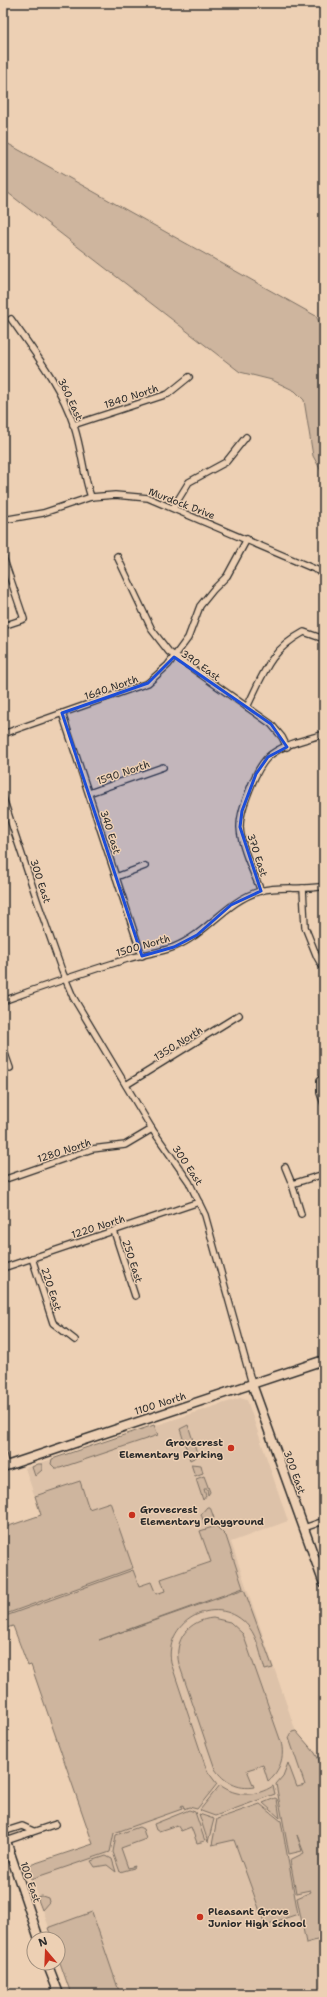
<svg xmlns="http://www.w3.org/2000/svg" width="327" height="1997" font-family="'Shantell Sans',sans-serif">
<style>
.built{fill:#ddc2a9}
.green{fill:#ceb59e;stroke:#7c7064}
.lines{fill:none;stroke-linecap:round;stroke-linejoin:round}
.street-casing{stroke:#2b2b2b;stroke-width:8}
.secondary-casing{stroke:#2b2b2b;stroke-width:11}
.street{stroke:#edd0b4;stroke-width:5.5}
.secondary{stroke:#edd0b4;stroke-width:8}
.marked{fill:#1d4ed8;fill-opacity:0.2;stroke:#1d4ed8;stroke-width:3;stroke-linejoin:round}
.poi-dot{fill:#c8321e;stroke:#edd0b4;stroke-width:1.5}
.labels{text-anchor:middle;stroke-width:3;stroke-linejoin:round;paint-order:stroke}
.street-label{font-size:10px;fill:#2b2b2b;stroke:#edd0b4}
.poi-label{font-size:10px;font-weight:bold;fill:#2b2b2b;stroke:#edd0b4;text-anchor:start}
</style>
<rect width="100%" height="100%" fill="#edd0b4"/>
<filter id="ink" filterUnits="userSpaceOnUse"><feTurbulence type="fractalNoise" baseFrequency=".025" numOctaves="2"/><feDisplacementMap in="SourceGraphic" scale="8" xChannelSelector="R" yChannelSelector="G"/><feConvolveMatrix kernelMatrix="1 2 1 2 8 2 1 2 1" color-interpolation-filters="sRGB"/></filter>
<g filter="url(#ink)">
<path class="built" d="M240,1398l7,2 41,121 -57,21 65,190 20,20 8,13v227l-5,2h-247l-14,-55h-5l-25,-72 65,-22 -62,-179 -1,-52 -27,9v-96l38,-12 -16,-47z"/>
<g class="green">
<path d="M3,141l313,175 8,16v144l-11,-20 -9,-56 -9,-9 -23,-11 -32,-8 -237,-183z"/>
<path d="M154,1425l4,10 -98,33h-5l-4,-4 1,-5z"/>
<path d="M188,1425l10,31 -8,4 -10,-31z"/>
<path d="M38,1464h4v6l-7,6 -3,-9z"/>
<path d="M191,1464l10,1 2,8 -8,3z"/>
<path d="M204,1476l6,16 -2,3 -1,-6h-3l2,7 -3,4 -7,-21z"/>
<path d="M80,1481l9,28 21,-7 23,66 -130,47v-87l38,-13 -6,-19z"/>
<path d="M207,1507h3l4,11 -9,8 -4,-12z"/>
<path d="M216,1526l10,10 17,52 -144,52 145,-51 29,79 -8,2c-4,-13 -7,-32 -16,-43 -29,-36 -86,-8 -78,36l34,102 3,7 9,12 -20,25 -8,-2 -5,2 -1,-4 -2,1 1,3 -68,24 -4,19 -79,27 -4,-13 66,-22 -62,-179 -3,1 -15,-40 -10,3v-12l130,-47 6,16 12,-4 5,12 9,-3 -4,-12 50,-17 -11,-31z"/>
<path d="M213,1618l17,4 13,12 38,108c4,15 -1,29 -13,39l-5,-16 -16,5 7,17c-16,3 -30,-5 -39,-18l-36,-105c-6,-24 10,-44 34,-46z"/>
<path d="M296,1731l19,22 9,16v160l-3,1 3,8 -18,5 -9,-45 14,-6 -1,-2 -14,3 -6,-33 14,-7 -7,-18 5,16 -13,3 -13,-70 7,-8 5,-13 9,24 8,-2 -16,-47 3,-6z"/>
<path d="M220,1785c16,12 36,12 53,1l2,8 -60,22 -14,-5 -1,-1z"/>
<path d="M275,1798l2,1 3,19 -17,-15z"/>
<path d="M260,1804l21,17 17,93 -33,11 -31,-85 -22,5 5,-26z"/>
<path d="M189,1810l6,2 10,29 -8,2 -6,-16 -10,4 -4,-6 -18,6 -3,-1 -2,-6z"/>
<path d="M199,1814l15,5 -6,23z"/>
<path d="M139,1827l4,2 3,10 -25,9 7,20 7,-2 -1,2 -14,4 -7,-20 3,-17z"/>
<path d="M106,1856l6,3 4,13 -9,-7 -12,2 -4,-6z"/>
<path d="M42,1896l6,2 1,4 -7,8 -5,-13z"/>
<path d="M92,1912l28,82h-49l-13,-37v-18h-6l-4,-11z"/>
</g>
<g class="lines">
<g class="street-casing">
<g id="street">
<path d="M11,319c24,34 50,67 63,107 8,24 9,48 17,71"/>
<path d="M73,425l95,-31 21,-17"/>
<path d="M173,508l16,-26 37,-20 20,-25"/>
<path d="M3,520l40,-7 48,-16 24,-2 33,3 176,75"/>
<path d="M117,556l35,74 17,22 102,72 11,13 5,10"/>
<path d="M3,557l21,62 -21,7"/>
<path d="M247,707c17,-34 22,-56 57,-75l20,7"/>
<path d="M62,713l80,243"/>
<path d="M3,734l145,-51 20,-18 20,-27 12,-32 13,-16 14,-14 20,-37"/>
<path d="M89,793l74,-26"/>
<path d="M3,798l34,102 25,71 11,26 79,132 37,53 16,33 47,169"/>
<path d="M116,877l29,-11"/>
<path d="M303,888l2,39 12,30 7,12"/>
<path d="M261,891c-8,-20 -20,-43 -21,-64 0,-14 6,-28 11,-41 4,-10 9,-21 17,-29 14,-13 38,-17 56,-23"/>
<path d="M3,1001c41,-15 82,-29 124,-42 15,-5 32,-6 47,-12 33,-13 52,-46 86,-56 22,-6 43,0 64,-5"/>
<path d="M3,1048l7,20"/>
<path d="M324,1077l-4,3v13l4,11"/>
<path d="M126,1085l113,-70"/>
<path d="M285,1167l7,17 32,-10"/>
<path d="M3,1180l89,-31 33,-4 27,-16"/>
<path d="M292,1184l9,30"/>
<path d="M114,1231l21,65"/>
<path d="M32,1258l21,65 22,17"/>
<path d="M3,1268l196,-66"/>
<path d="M3,1455l3,11"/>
<path d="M304,1528l20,-7"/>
<path d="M3,1832l19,-6 11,5"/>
<path d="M6,1841l50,-17"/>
</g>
</g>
<g class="secondary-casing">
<g id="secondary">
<path d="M252,1384l72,200"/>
<path d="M3,1467l321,-107"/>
<path d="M3,1832l36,107"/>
<path d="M47,1963l12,31"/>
</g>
</g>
<use href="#street" class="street"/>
<use href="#secondary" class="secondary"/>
</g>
</g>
<path class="marked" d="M174,657l97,67 16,23 -19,10 -12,17 -14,37 -2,16 21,64 -30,14 -34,30 -23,12 -32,9 -80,-243 86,-30z"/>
<g class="poi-dot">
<circle cx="231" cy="1448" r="4"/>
<circle cx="132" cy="1515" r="4"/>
<circle cx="200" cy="1917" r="4"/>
</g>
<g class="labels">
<g class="street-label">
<text transform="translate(131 396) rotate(-18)" y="4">1840 North</text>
<text transform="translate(71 399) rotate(65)" y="4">360 East</text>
<text transform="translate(182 503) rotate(21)" y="4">Murdock Drive</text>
<text transform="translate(201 665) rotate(35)" y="4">390 East</text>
<text transform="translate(111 687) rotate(-19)" y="4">1640 North</text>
<text transform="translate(123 772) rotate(-19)" y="4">1590 North</text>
<text transform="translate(111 832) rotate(72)" y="4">340 East</text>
<text transform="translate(258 855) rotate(72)" y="4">370 East</text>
<text transform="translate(41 881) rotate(72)" y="4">300 East</text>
<text transform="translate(143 945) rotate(-16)" y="4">1500 North</text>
<text transform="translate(178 1043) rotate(-32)" y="4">1350 North</text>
<text transform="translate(64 1150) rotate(-18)" y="4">1280 North</text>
<text transform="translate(188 1165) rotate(56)" y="4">300 East</text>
<text transform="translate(98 1226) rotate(-18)" y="4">1220 North</text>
<text transform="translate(133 1261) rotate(72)" y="4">250 East</text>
<text transform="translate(52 1289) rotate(72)" y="4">220 East</text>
<text transform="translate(160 1403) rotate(-18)" y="4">1100 North</text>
<text transform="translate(295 1472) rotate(70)" y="4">300 East</text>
<text transform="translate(31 1882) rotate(71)" y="4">100 East</text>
</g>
<g class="poi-label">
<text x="223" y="1446" text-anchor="end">Grovecrest<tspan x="223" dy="12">Elementary Parking</tspan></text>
<text x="140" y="1513">Grovecrest<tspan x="140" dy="12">Elementary Playground</tspan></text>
<text x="208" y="1915">Pleasant Grove<tspan x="208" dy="12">Junior High School</tspan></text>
</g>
</g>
<rect width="327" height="1997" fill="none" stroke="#edd0b4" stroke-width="16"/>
<rect x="8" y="8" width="311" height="1981" fill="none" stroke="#2b2b2b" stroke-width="1.5" filter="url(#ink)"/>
<g transform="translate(46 1951) rotate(341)"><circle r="19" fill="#edd0b4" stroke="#9f8e7d"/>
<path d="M0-3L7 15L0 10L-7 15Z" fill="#c8321e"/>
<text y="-6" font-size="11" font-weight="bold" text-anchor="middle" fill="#2b2b2b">N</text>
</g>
</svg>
